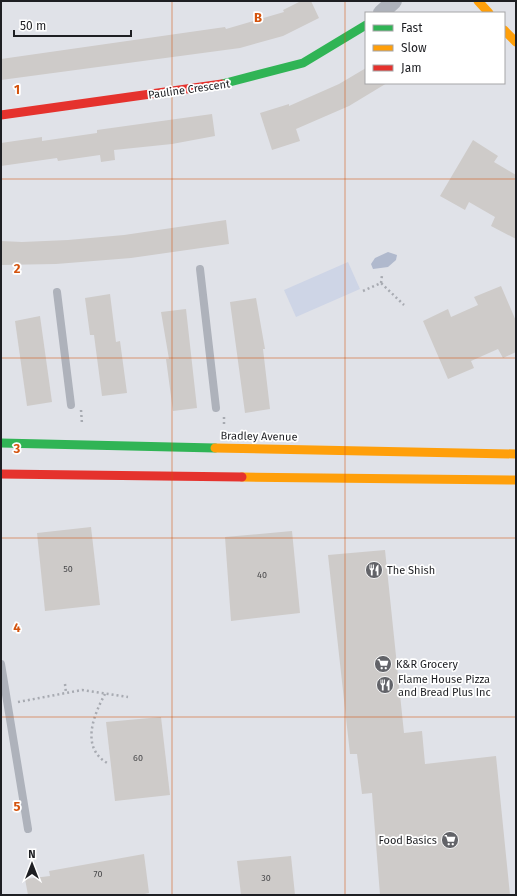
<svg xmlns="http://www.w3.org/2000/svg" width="517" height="896" font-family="'Fira Sans',sans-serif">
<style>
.green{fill:#ced5e6}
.water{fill:#b0b9cd}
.building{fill:#cecbc9}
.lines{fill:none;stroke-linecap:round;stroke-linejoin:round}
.path{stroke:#a7aab1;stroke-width:2.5;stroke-dasharray:2 3;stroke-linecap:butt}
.lane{stroke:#aeb2bb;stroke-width:8}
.street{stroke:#aeb2bb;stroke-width:16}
.fast{stroke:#30b455;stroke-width:9}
.slow{stroke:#ff9f0a;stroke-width:9}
.jam{stroke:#e5322d;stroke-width:9}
.grid{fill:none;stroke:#d4530e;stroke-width:1;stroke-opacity:0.55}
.labels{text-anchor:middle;stroke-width:3.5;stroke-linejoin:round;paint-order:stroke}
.number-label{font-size:9px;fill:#4a4a4c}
.street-label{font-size:11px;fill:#1e1f23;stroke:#fff}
.poi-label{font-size:11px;fill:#1e1f23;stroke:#fff;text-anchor:start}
.grid-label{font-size:13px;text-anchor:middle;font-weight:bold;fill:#d4530e;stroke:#fff;stroke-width:3.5;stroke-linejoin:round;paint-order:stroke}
</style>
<rect width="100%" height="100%" fill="#e0e2e8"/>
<path class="green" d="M348,262l12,27 -64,28 -12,-27z"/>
<path class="water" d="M388,252l9,3 -1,5 -8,7 -15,2 -2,-5 4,-6z"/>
<g class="building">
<path d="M301,1h10l8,17 -36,18 -43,12 -239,32v-21l224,-32 1,2 58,-17 -1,-2z"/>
<path d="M366,68v15h21l-38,23 -53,23 4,12 -28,9 -12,-37 29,-9v2l50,-22z"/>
<path d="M212,114l3,22 -43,8 -58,6 1,10 -14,2 -1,-7 -42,6 -1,-3 -56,8v-23l41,-6v4l55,-8v-3z"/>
<path d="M473,140l25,16 -4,6 22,13v64l-25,-13 4,-9 -26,-15 -4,8 -25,-14z"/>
<path d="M226,220l3,24 -98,14 -75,6 -55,1v-24l21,1 46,-2 56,-5z"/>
<path d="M501,286l15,35v31l-13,6 -5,-9 -27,12 3,7 -26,11 -25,-58 25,-12 3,8 27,-12 -4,-8z"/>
<path d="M110,294l6,48 4,-1 7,52 -25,3 -8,-61h-4l-5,-37z"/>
<path d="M256,298l9,51h-2l7,60 -25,4 -15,-111z"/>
<path d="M186,309l11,99 -24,3 -7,-52h3l-8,-47z"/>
<path d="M40,316l12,86 -25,4 -12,-85z"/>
<path d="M91,527l9,78 -55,6 -8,-78z"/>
<path d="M292,531l8,82 -69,8 -6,-84z"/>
<path d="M385,550l19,183 18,-2 3,33 71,-8 14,139h-130l-8,-102 -10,1 -5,-40h-7l-22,-199z"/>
<path d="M161,717l9,78 -55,6 -9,-79z"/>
<path d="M144,854l5,39 -9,2h-112l-3,-16 25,-3 -1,-5z"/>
<path d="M291,856l4,39h-54l-4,-34z"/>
</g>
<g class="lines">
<g class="path">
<path d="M381,283l1,-8"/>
<path d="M363,291l18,-8 23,22"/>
<path d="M81,410l1,14"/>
<path d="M224,417v9"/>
<path d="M65,684l1,9"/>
<path d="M105,694c-12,22 -25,55 4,70"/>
<path d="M18,702l64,-12 46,7"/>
</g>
<g class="lane">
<path d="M200,269l16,139"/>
<path d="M57,292l14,113"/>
<path d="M1,664l27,165"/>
</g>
<path class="street" d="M381,13l13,-12"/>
<g class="fast">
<path d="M222,84l81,-21 63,-38"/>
<path d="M1,443l214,5"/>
</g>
<g class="slow">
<path d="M478,1l11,12"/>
<path d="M504,30l12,12"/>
<path d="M215,448l301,6"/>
<path d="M242,477l274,3"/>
</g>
<g class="jam">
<path d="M1,115l221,-31"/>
<path d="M1,474l241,3"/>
</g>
</g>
<path class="grid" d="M172,1v894M345,1v894M1,179h515M1,358h515M1,538h515M1,717h515"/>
<defs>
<g id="restaurant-disc" transform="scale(0.9)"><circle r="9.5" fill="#626368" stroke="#fff"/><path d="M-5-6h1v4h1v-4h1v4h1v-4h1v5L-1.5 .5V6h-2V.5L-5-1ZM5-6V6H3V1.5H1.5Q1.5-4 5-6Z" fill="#fff"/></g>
<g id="supermarket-disc" transform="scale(0.9)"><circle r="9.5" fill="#626368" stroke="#fff"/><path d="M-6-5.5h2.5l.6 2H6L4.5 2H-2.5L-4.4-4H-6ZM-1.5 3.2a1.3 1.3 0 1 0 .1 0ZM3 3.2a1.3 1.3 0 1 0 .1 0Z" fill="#fff"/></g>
</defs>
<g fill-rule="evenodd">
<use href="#restaurant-disc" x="374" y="570"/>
<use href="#supermarket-disc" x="383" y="664"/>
<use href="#restaurant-disc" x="385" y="685"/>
<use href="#supermarket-disc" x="450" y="840"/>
</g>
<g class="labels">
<g class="number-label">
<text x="68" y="572">50</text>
<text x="262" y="578">40</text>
<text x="138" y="761">60</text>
<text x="98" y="877">70</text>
<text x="266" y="881">30</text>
</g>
<g class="street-label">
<text transform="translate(189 89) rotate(-8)" y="4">Pauline Crescent</text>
<text transform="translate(259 436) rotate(1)" y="4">Bradley Avenue</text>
</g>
<g class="poi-label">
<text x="387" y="574">The Shish</text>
<text x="396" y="668">K&amp;R Grocery</text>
<text x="398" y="683">Flame House Pizza<tspan x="398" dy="13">and Bread Plus Inc</tspan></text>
<text x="437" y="844" text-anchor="end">Food Basics</text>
</g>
</g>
<g class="grid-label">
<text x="258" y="22">B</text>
<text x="17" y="94">1</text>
<text x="17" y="273">2</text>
<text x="17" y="453">3</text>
<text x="17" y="632">4</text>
<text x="17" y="811">5</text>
</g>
<rect width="517" height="896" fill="none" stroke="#1e1f23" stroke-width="4"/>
<rect x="365" y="12" width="140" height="72" fill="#ffffff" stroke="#a5a5a7"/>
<rect x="373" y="25" width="20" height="6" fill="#30b455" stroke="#a5a5a7"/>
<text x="401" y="32" font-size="12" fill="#1e1f23">Fast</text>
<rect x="373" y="45" width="20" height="6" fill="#ff9f0a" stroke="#a5a5a7"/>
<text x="401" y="52" font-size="12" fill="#1e1f23">Slow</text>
<rect x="373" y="65" width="20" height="6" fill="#e5322d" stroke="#a5a5a7"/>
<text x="401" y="72" font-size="12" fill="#1e1f23">Jam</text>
<g transform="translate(32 864)" stroke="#ffffff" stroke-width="3" paint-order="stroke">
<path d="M0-3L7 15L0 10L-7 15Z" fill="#1e1f23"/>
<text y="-6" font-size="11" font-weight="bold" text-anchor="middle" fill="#1e1f23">N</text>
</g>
<path d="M14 30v6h117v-6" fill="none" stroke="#1e1f23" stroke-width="2"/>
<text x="20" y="30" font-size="12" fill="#1e1f23" stroke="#ffffff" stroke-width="3" paint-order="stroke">50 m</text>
</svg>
